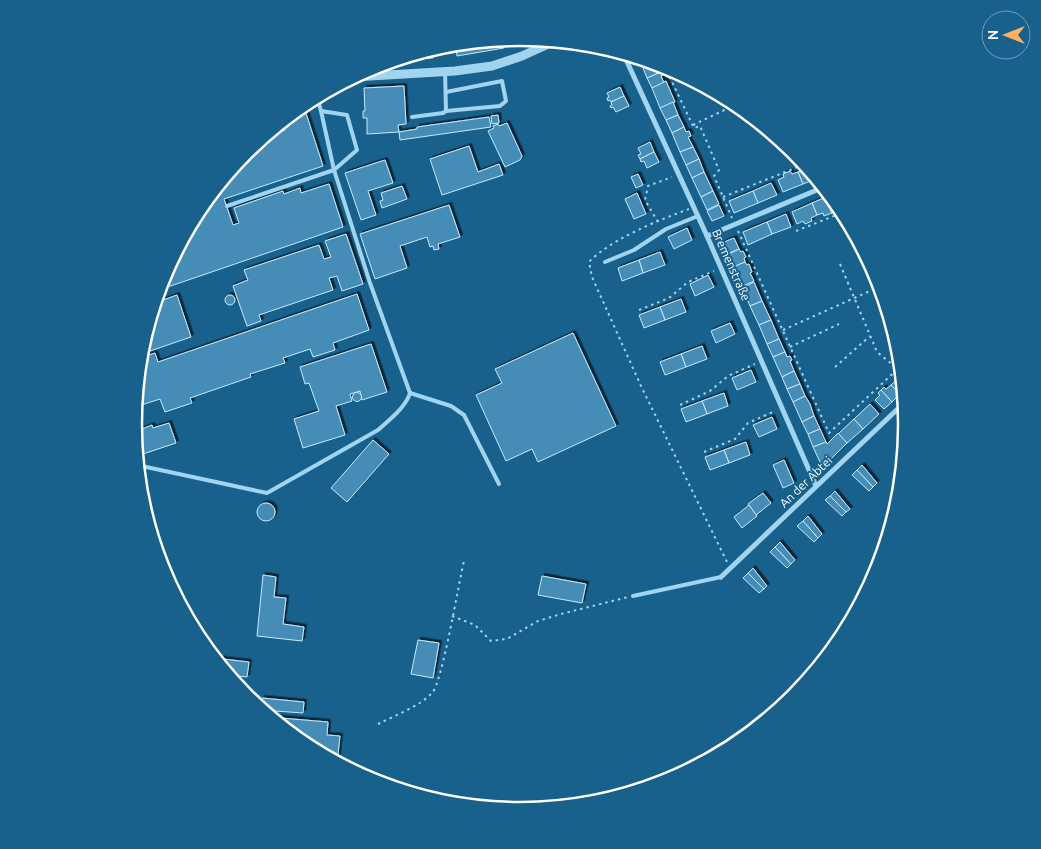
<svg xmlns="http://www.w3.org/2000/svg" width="1041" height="849" font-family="Ubuntu,sans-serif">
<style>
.building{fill:#448db6;stroke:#c7e9fb;filter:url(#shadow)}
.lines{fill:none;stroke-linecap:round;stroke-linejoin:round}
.path{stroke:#a1d4ef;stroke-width:2;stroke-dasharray:2.5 4;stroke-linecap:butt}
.service{stroke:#a1d4ef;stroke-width:4}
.minor{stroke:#a1d4ef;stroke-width:5}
.tertiary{stroke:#a1d4ef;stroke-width:9}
.labels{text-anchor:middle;stroke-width:4;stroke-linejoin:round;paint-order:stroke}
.street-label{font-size:12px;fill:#fff;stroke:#17618c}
.rim{fill:none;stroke:#fff;stroke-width:2.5}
</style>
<defs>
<filter id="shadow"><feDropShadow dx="2.5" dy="-2.5" stdDeviation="0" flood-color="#0009"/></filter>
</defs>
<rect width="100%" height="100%" fill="#17618c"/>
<g class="building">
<path d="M502,39l2,9 -47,8 -2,-12z"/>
<path d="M432,49l1,9 -18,1v-5z"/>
<path d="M654,63l4,6 2,-1 1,4 -14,6 -4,-10z"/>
<path d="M661,72l2,3 -2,1 3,7 -12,5 -5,-10z"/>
<path d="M666,81l9,21 -15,6 -8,-20z"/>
<path d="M404,86l2,38 -8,1 1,7 -32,2v-16h-4v-7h2l-1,-23z"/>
<path d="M620,87l4,9 -13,6 -1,-2 -2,1 -1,-3 2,-1 -2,-4z"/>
<path d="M624,96l5,10 -13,6 -3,-5 -2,1 -1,-2 2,-1 -1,-3z"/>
<path d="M310,100l1,5 -7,2 19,59 -99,33 9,26 6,-2 -5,-15 49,-17 1,3 16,-6 1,5 28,-9 14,43 -184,63 4,-14 36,-67 48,-58 16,-13 4,-2 -1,-1 9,-7v2l3,-1 2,3 5,-2 -3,-8z"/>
<path d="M673,102l5,13 -12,5 -6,-12z"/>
<path d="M498,115l1,8 -7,1 -1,-8z"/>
<path d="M678,115l6,12 -12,6 -6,-13z"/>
<path d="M489,117l2,10 -91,13 -1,-8 18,-3v-2z"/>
<path d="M507,123l15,33 -2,4 -15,7 -17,-36 6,-3 -1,-2 5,-2 1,2z"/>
<path d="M684,127l2,5 3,-1 2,5 -3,1 5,10 -13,5 -8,-19z"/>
<path d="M650,142l4,10 -14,7 -2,-4 3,-1 -3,-6z"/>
<path d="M469,146l9,26 21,-8 4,11 -61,20 -12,-36z"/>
<path d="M693,147l6,12 -13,6 -6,-13z"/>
<path d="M654,152l5,10 -12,6 -3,-7 -3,1 -1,-3z"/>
<path d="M699,159l5,13 -12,6 -6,-13z"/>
<path d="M385,160l8,23 -25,8 8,24 -15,5 -16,-47z"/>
<path d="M806,165l7,15 -10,4 -5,-12 6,-3 -2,-3z"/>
<path d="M790,171l2,3 6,-2 5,12 -20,8 -5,-12 6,-3 -1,-3z"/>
<path d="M704,172l9,19 -12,6 -9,-19z"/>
<path d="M638,174l5,11 -7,3 -5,-11z"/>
<path d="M771,183l6,12 -19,8 -5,-12z"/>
<path d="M402,186l5,13 -25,9 -2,-7 3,-1 -2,-7z"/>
<path d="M713,191l6,13 -12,6 -6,-13z"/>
<path d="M753,191l5,12 -24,10 -5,-12z"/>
<path d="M637,193l9,21 -12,5 -9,-20z"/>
<path d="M831,195l6,12 -7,3 2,3 -8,3 -1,-3 -6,2 -5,-12z"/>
<path d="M812,203l5,12 -6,3 1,3 -7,3 -2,-3 -6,3 -5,-12z"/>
<path d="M449,205l11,32 -22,7 1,5 -5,1 -1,-4 -3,1 -3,-10 -27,9 7,22 -32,11 -15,-45z"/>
<path d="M719,205l5,11 -12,5 -5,-10z"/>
<path d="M786,214l5,13 -19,7 -5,-12z"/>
<path d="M767,222l5,12 -24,11 -5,-13z"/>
<path d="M687,228l5,12 -18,9 -6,-12z"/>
<path d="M346,234l17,50 -21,7 -5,-15 -8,2 4,12 -74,25 2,6 -14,5 -14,-40 15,-6 -4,-10 75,-25 5,14 7,-2 -6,-16z"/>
<path d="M734,238l5,11 -12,5 -5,-11z"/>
<path d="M739,249l2,3 2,-1 3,6 -2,1 1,4 -12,5 -6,-12z"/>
<path d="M660,252l5,13 -22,8 -4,-13z"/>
<path d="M639,260l4,13 -21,8 -4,-13z"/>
<path d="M745,262l2,3 2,-1 3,8 -2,1 4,8 -13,6 -8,-20z"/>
<path d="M708,275l6,12 -19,9 -5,-12z"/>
<path d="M754,282l8,19 -12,5 -8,-18z"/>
<path d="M357,294l12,36 -36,13 2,7 -22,7 -3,-8 -27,9 2,5 -35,11 1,3 -61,21 2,5 -27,9 -5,-13 -25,8 5,-49 15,-5 3,9z"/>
<path d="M177,295l14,42 -41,14 -2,-5 -4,2 -1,-5 3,-4 -1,-3 10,-33z"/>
<circle cx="230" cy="300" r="5"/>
<path d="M681,299l5,13 -21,8 -5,-13z"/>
<path d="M762,301l9,19 -12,5 -9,-19z"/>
<path d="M660,307l5,13 -21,8 -5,-13z"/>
<path d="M771,320l8,19 -12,5 -8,-19z"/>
<path d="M730,323l5,11 -19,9 -5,-12z"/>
<path d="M573,333l43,93 -78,36 -6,-13 -26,12 -30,-66 26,-12 -7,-14z"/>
<path d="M779,339l6,13 -12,5 -6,-13z"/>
<path d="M371,344l16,48 -25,8 -2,-9 -10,3 2,7 -16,5 9,29 -42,13 -9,-29 25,-8 -10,-28 -4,1 -5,-17z"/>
<path d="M702,346l5,13 -21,8 -5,-13z"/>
<path d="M785,352l2,5 3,-1 2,4 -2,1 4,10 -12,6 -9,-20z"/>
<path d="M681,354l5,13 -21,8 -5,-13z"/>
<path d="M751,370l5,12 -19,8 -5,-12z"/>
<path d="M794,371l6,13 -13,5 -5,-12z"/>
<path d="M897,375l6,7 1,9 -4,3 -9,-9 5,-5 -2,-2z"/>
<path d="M800,384l5,12 -12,6 -6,-13z"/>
<path d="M891,385l9,9 -8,8 -11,-12 3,-3 2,2z"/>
<path d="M881,390l11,12 -8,7 -9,-9 5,-5 -2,-2z"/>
<circle cx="357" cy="397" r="4.5"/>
<path d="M724,393l4,13 -21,8 -5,-13z"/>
<path d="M805,396l5,8 4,12 -12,6 -9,-20z"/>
<path d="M702,401l5,13 -21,8 -5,-13z"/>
<path d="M870,404l9,10 -16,15 -9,-10z"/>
<path d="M814,416l6,13 -12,5 -6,-12z"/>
<path d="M772,417l5,12 -18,8 -6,-12z"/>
<path d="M854,419l9,10 -16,14 -9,-9z"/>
<path d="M169,423l7,20 -39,13 -3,-24 18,-7 1,3z"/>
<path d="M820,429l6,13 -13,5 -5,-13z"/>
<path d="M838,433l9,10 -22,22 -4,-1 -8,-17 13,-5 1,2z"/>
<path d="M373,440l16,14 -42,48 -16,-14z"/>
<path d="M746,442l4,13 -21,8 -5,-13z"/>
<path d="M724,450l5,13 -19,7 -5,-13z"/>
<path d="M784,460l10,23 -11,5 -10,-23z"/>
<path d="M862,465l15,18 -4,4 -16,-17z"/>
<path d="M857,470l16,17 -4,4 -17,-16z"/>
<path d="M835,491l15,18 -4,3 -16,-16z"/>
<path d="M763,493l8,10 -15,12 -8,-11z"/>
<path d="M830,496l16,16 -4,4 -17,-16z"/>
<circle cx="266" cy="512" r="9"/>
<path d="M749,505l8,11 -15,12 -8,-11z"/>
<path d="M808,516l14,18 -4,4 -15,-17z"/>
<path d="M803,521l15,17 -4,4 -17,-16z"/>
<path d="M780,542l15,18 -4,4 -16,-17z"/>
<path d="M775,547l16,17 -4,4 -17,-16z"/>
<path d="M753,568l14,18 -3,3 -16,-16z"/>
<path d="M748,573l16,16 -5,4 -16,-15z"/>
<path d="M263,575l13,2 -2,20 12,1 -3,26 21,3 -2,14 -45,-5z"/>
<path d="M542,576l44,8 -4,19 -44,-8z"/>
<path d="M418,640l21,3 -6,35 -22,-4z"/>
<path d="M214,658l35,4 -2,15 -20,-2z"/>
<path d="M262,698l42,4 -1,11 -42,-3z"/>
<path d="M269,717l59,5 -1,13 13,1 -3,27 -32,-17z"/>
</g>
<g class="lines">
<g class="path">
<path d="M664,65l30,63 6,-2 19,44 -5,6 18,42"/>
<path d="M670,76c9,1 16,9 26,5"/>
<path d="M693,125l44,-21"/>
<path d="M723,197l82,-33"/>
<path d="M840,207l3,6"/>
<path d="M689,209c-30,11 -78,30 -100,53l3,15 49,109 86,176"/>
<path d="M658,222l-13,-22 3,-14 24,-9"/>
<path d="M738,231l91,202 73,-68"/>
<path d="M796,231l48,-19"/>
<path d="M840,264l37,88 21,17"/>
<path d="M873,268v-1"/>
<path d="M639,310l30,-12 19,-16 26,-11"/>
<path d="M783,330l98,-44"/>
<path d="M790,347l49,-23"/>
<path d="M835,367l35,-31"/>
<path d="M680,405l30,-14 18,-15 27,-12"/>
<path d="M704,452l31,-13 13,-16 27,-12"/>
<path d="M452,616l23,9 16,16 16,-2 31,-18 23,-7 67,-17"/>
<path d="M378,724c16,-8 42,-18 54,-31 10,-9 27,-112 32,-132"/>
</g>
<g class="service">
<path d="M446,92l56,-11 4,20 -6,5 -54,5"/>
<path d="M412,117l31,-4 3,-2 -1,-40"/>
<path d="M227,206l107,-36 -13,-59"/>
<path d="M605,262l29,-12 32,-21 32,-13"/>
<path d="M410,393l41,13 13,9 35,69"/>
<path d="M137,465l130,28 111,-63c11,-10 28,-23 32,-37l-40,-110 -36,-113 23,-20 -10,-35 -26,-4 -4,-14"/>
<path d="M633,596l88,-19"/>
</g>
<g class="minor">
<path d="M623,53l84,183 109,250"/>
<path d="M707,236l117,-49"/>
<path d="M721,577l184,-175"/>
</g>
<path class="tertiary" d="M353,77l102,-6 37,-5 30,-10 33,-15"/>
</g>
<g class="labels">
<g class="street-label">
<text transform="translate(731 265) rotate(66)" y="4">Bremenstraße</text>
<text transform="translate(806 482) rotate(-44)" y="4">An der Abtei</text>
</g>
</g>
<path d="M0 0H1041V849H0ZM142 424a378 378 0 1 1 756 0a378 378 0 1 1-756 0Z" fill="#17618c" fill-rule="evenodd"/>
<path class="rim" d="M142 424a378 378 0 1 1 756 0a378 378 0 1 1-756 0Z"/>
<g transform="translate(1006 35) rotate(270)"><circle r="24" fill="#17618c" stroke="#74a0ba"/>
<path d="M0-4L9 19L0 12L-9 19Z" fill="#ffb15f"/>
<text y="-8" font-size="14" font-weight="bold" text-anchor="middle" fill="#ffffff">N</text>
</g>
</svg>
